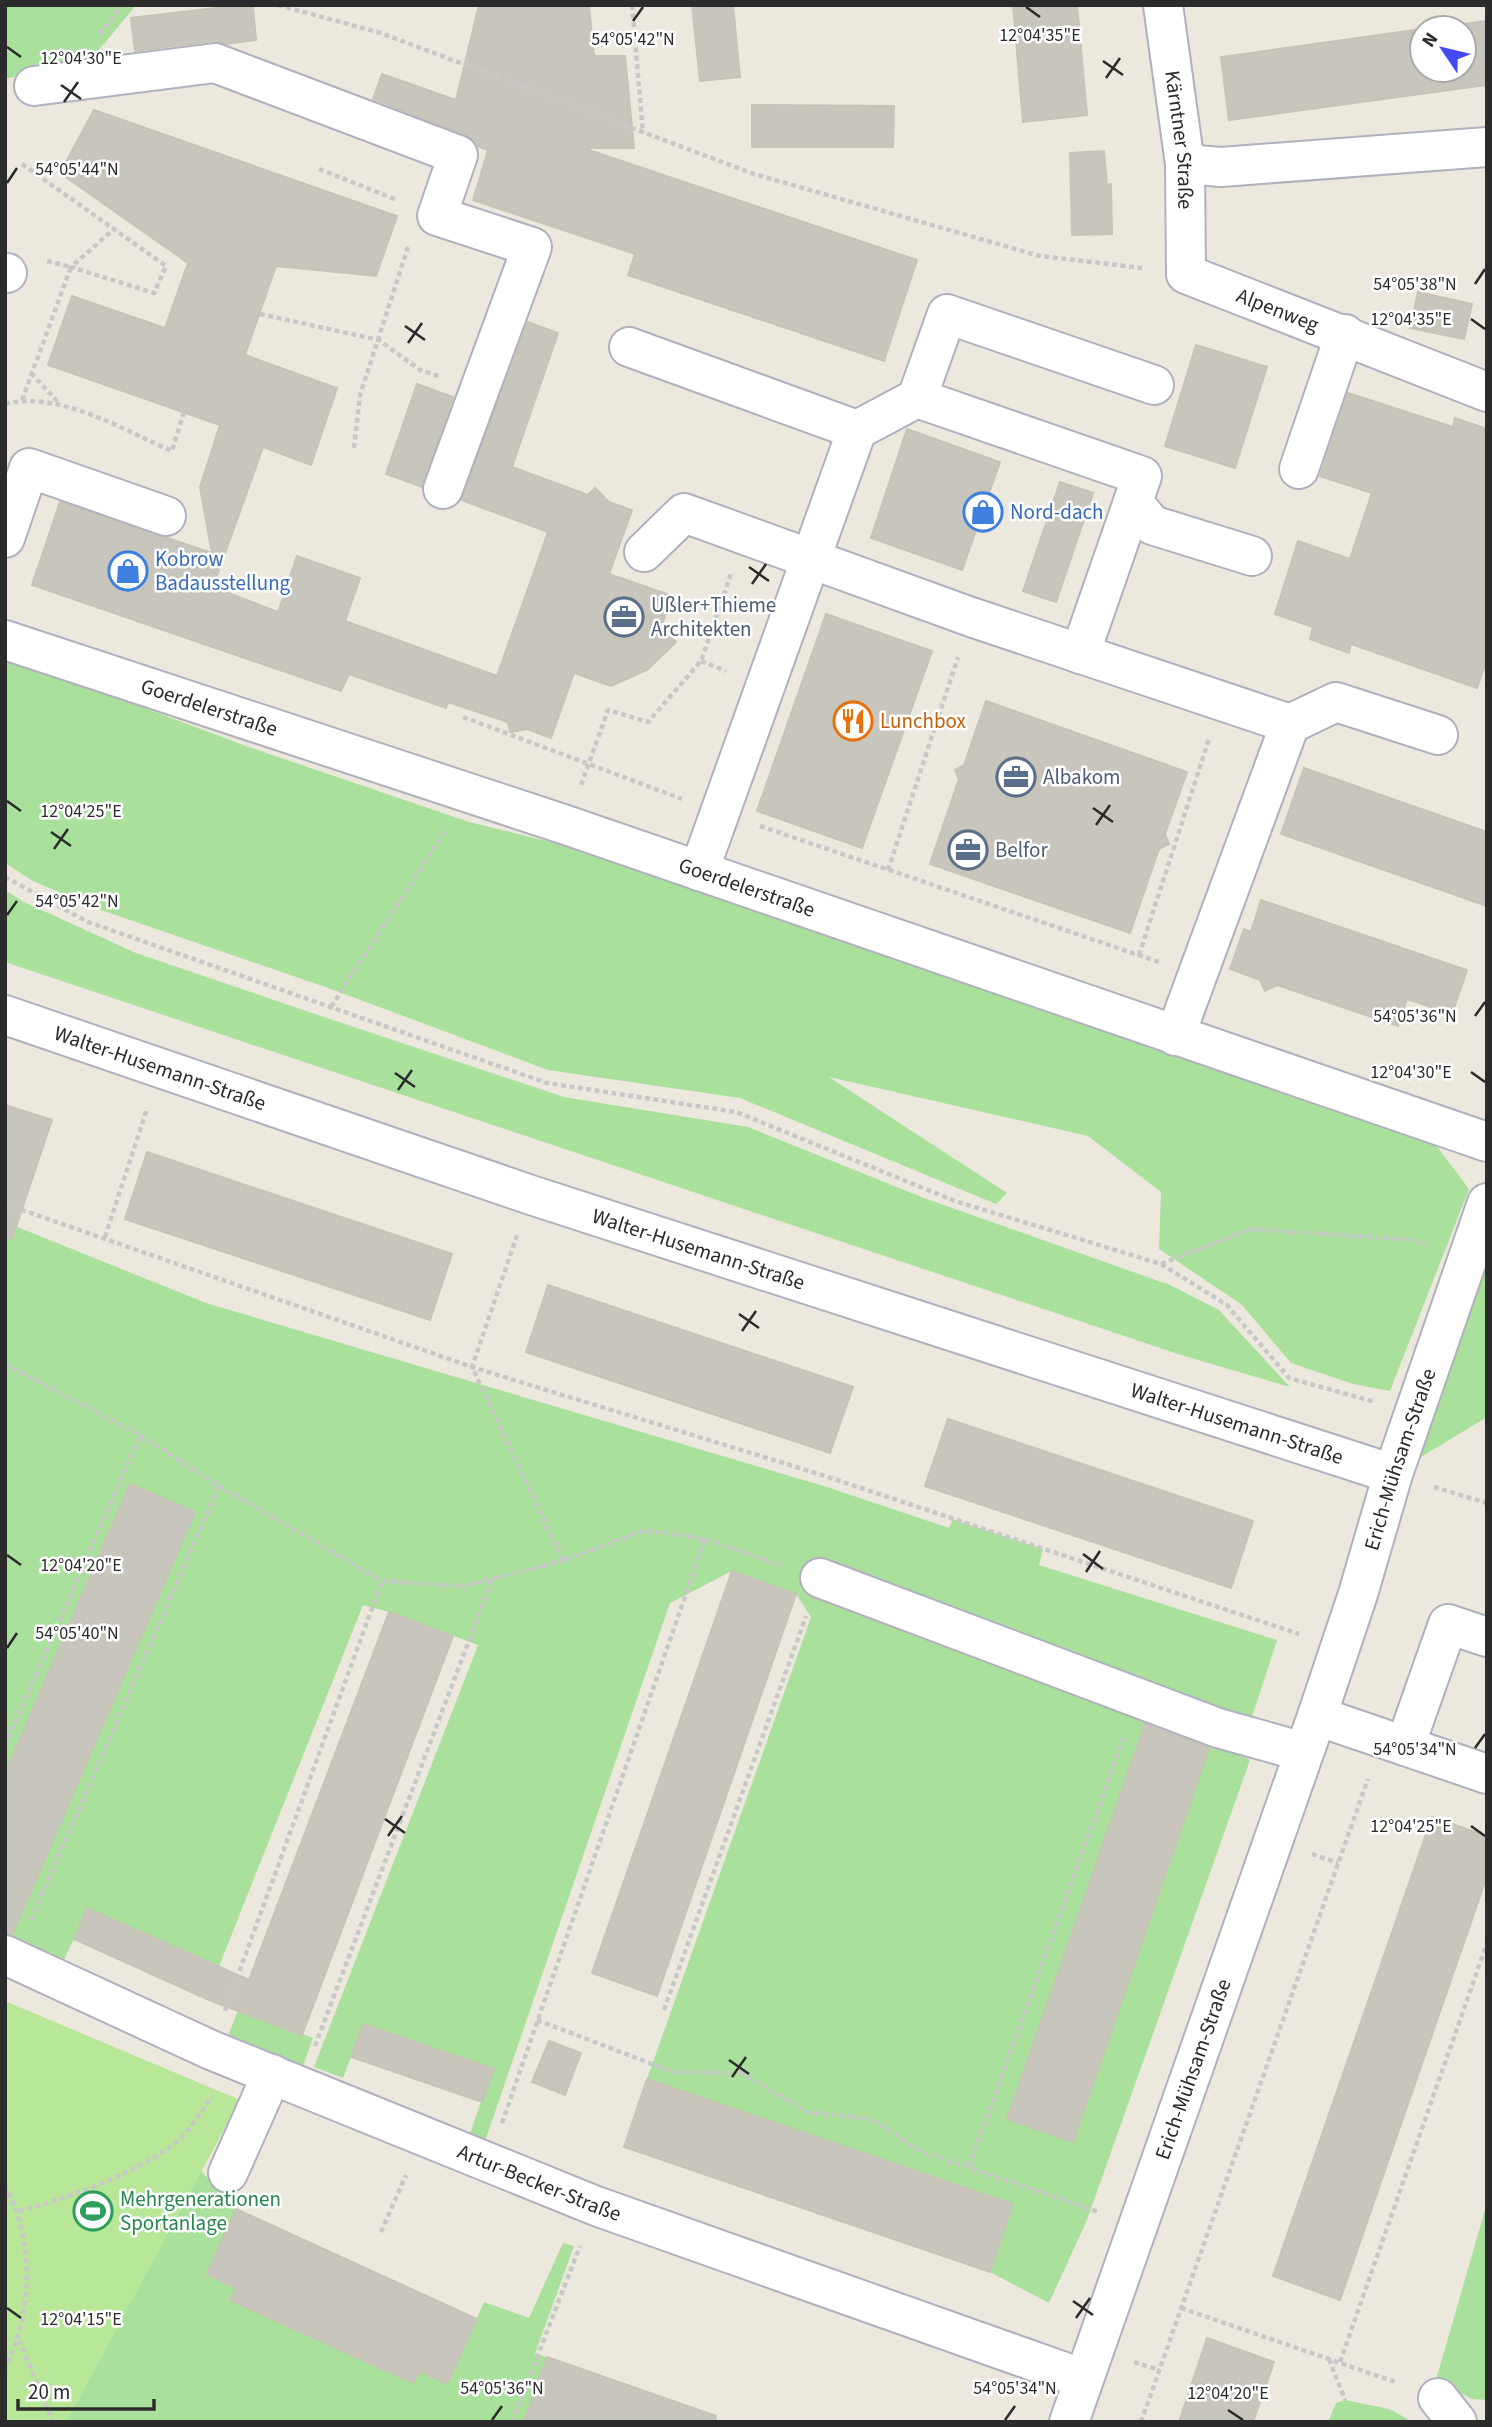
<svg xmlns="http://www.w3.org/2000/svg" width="1492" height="2427" font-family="'Source Sans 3',sans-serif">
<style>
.green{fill:#a9e19c}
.pitch{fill:#b9e798}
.building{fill:#c8c6bc;stroke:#c7c4b7;stroke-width:2}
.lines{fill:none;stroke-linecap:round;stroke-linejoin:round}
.minor-casing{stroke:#b1b1be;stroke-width:42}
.path{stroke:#c8c8c8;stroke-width:4.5;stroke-dasharray:5 3.5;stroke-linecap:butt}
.minor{stroke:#fff;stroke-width:38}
.ticks{fill:none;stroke:#2b2b2b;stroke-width:2.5}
.labels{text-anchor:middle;stroke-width:5;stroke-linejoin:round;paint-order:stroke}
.street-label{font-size:21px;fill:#2b2b2b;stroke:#fff}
.shop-label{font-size:21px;fill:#366cbe;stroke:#fff;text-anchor:start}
.service-label{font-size:21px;fill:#4e5e75;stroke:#fff;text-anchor:start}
.food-label{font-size:21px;fill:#c56008;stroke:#fff;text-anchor:start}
.leisure-label{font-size:21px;fill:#27864d;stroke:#fff;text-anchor:start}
.ticks-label{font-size:18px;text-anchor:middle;fill:#2b2b2b;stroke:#fff;stroke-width:5;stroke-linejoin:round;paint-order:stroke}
</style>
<rect width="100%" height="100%" fill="#ece8dd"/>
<g class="green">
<path d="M5,5h131l-46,56 -85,18z"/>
<path d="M5,656l241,90 223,76 155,38 808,280 37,49 -79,202 -37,-7 -62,-21 -49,-58 -83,-56 2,-57 -73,-56 -259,-59 178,116 -11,11 -256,-106 -192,-28 -217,-81 -233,-80 -65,-28 -28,-18z"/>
<path d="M5,890l19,12 112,51 185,63 243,81 184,30 176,71 246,87 49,25 71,77 -109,-32 -1176,-393z"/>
<path d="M5,1222l201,81 618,183 125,42 4,-9 90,30 -4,16 238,75 -25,77 -93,-30 -151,432 65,23 139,-402 38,20 -163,460 -38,83 -59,-31 22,-68 -365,-125 164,-462 -15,-23 -64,-23 -62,32 -186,541 -16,-5 25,-71 -130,-43 -20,53 -29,-11 164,-422 -89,-33 -26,-7 -147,369 -2,-10 -126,-56 -27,58 -56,-26v-46l190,-382 -65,-28 -125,290z"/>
<path d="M1465,1261l22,5v151l-94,57z"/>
<path d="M238,2011l75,27 -11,31 -77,-26z"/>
<path d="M201,2171l35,38 -29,65 29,14 -6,12 182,83 7,-12 29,12 36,-81 45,16 34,-75 11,3 -39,108 12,3 -21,65h-460z"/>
<path d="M1487,2203v197l-15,-1 -36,-19z"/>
<path d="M1345,2400l44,9 19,10 -3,3h-77l8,-19z"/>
</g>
<path class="pitch" d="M5,2001l235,99 -174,322h-61z"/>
<g class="building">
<path d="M479,5h110l5,51h31l9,92h-51l334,112 -33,101 -256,-86 7,-21 -162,-54 15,-50 -11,-4 -11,-11 -93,-36 9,-25 74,26z"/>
<path d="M692,5h41l7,72 -40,4z"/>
<path d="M1013,5h64l10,110 -64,7z"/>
<path d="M233,6l20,2 3,32 -30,4 -14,-3 -77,10 -4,-33z"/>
<path d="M1487,21v64l-258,35 -8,-63 201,-28v41h42v-42h-32z"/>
<path d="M752,105l142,1 -1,41h-141z"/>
<path d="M94,110l303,106 -21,60 -100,-10 -31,89 92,33 -26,77 -48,-18 -50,140 65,25 19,-56 63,22 -15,43 152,55 51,-144 -87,-32 67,-178 30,11 -46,134 76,28 7,-7 14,14 23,8 -23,64 64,22 -12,31 15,15 -29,28 -36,16 -37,-13 -23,65 -24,-9 -17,3 -2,-10 -60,-20 -2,6 -97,-34 -8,17 -309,-106 28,-83 152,51 -12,-66 20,-62 -172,-60 24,-69 93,32 23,-65 -128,-90z"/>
<path d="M1104,151l3,34 4,-1 1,50 -40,1 -2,-82z"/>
<path d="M1418,292l54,12 -8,35 -54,-11z"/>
<path d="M1196,345l71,22 -32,101 -70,-22z"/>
<path d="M417,384l36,13 -31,90 -36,-13z"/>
<path d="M1348,393l105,34 2,-9 32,11v230l-10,29 -126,-44 -2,9 -39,-14 3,-12 -38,-13 23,-73 52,18 22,-66 -52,-17z"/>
<path d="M907,429l93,33 -38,108 -91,-32z"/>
<path d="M1060,482l33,11 -37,109 -33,-11z"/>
<path d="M826,614l106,37 -70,197 -105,-37z"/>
<path d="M986,701l201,71 -22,62 4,10 -10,5 -29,84 -200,-69 29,-85 -4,-9 9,-5z"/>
<path d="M1304,768l183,64v74l-206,-72z"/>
<path d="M1261,900l206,70 -15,44 -45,-15 -9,27 -121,-41 -12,6 -5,-11 -30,-11 14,-40 7,3z"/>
<path d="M5,1105l47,15 -40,119 -7,-1z"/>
<path d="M147,1152l305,102 -22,66 -305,-101z"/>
<path d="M548,1285l305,102 -23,66 -304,-101z"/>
<path d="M948,1419l305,102 -22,67 -306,-102z"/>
<path d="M130,1484l65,28 -183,423 -7,-1v-160z"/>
<path d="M732,1571l64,23 -139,402 -65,-23z"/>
<path d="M389,1612l64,24 -151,399 -93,-35 -135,-61 13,-31 162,72z"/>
<path d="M1145,1724l64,24 -136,394 -66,-23z"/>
<path d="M1432,1817l55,19v40l-147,424 -67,-24z"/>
<path d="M363,2024l131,45 -12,33 -131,-45z"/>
<path d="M549,2041l32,12 -16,42 -33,-13z"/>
<path d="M647,2079l366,125 -23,68 -366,-125z"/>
<path d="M236,2209l241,110 -30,65 -28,-13 -6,12 -183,-83 6,-12 -29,-14z"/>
<path d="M1207,2338l67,24 -21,60h-74z"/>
<path d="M547,2357l169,59 -1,6h-191z"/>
</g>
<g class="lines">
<g class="minor-casing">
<g id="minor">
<path id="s1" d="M1163,5l22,159 1,110 301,118"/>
<path d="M34,86l181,-23 243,92 -21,61 95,31 -89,242"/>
<path d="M1185,164l36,3 266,-20"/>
<path d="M5,273h2"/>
<path d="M629,347l228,83 60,-32 225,78 -62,178"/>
<path d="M917,398l30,-84 207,71"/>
<path d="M1299,469l46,-135"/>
<path d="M1133,502l19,23 100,31"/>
<path d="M5,538l24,-70 137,48"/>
<path d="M644,552l40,-39 287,104 319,107 -115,312"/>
<path id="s2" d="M5,640l561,185 921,317"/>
<path d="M1290,724l46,-22 102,33"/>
<path d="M699,871l158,-441"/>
<path id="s3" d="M5,1015l526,180 862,279"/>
<path d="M820,1578l398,150 86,24"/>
<path d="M1317,1716l170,58"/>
<path d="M1405,1746l43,-122 39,13"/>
<path id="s4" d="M5,1955l206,95 385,156 488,173"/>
<path d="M228,2173l44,-99"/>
<path d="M1438,2398l19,24"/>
<path id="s5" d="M1069,2422l248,-706 41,-122 35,-120 94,-271"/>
</g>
</g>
<g class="path">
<path d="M278,5l103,28 373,141 286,82 102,12"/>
<path d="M632,5l11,128"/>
<path d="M99,34l24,-29"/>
<path d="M22,164l144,102 -12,27 -83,-26 43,-38"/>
<path d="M319,169l78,31"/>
<path d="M260,314l119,26 41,30 19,6"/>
<path d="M31,373l27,29"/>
<path d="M22,400l49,-133 -24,-6"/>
<path d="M5,404c54,-14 118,26 167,47l12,-39"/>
<path d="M354,448l6,-53 48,-148"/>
<path d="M701,661l25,10"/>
<path d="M463,717l219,82"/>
<path d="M581,785l27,-75 40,12 53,-61 30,-87"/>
<path d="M760,826l399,136"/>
<path d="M888,870l70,-213"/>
<path d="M5,877l83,45 459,161 189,29 219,89 206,63 66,41 62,73 86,24"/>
<path d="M1139,955l70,-216"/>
<path d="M331,1007l116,-179"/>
<path d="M5,1204l467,163 350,108 477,159"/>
<path d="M517,1235l-45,132 91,194"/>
<path d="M105,1237l42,-128"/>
<path d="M1161,1264l90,-35 163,11 13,5"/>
<path d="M5,1364l135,71 79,51 163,95"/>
<path d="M1434,1487l53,16"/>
<path d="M5,1746l135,-311"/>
<path d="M1312,1854l26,9"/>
<path d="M31,1920l188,-434"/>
<path d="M664,2010l142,-394"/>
<path d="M225,2011l157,-430 82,5 99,-25 82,-31 60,9 75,26"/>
<path d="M537,2020l136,52 68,1 66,39 64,7 49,32 179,61"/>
<path d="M315,2046l177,-466"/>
<path d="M502,2123l203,-584"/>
<path d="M969,2166l155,-429"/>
<path d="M5,2185c30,58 28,126 0,184"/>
<path d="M19,2211c46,-12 112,-36 151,-64 16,-11 30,-34 42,-50"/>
<path d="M381,2232l25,-57"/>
<path d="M1181,2308l217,75"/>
<path d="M19,2340l34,82"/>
<path d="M1329,2359l16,41"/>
<path d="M1134,2362l25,8"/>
<path d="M1340,2362l147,-419"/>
<path d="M512,2422l68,-176"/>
<path d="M1141,2422l227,-643"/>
</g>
<use href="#minor" class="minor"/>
</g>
<path class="ticks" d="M1026,7l14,10M633,21l10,-14M7,47l14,10M1103,61l20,14M1106,78l14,-20M61,85l20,14M64,102l14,-20M7,183l10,-15M1475,284l10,-15M1471,319l14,10M405,326l20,14M408,343l14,-20M749,567l20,14M752,584l14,-20M7,801l14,10M1093,808l20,14M1096,825l14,-20M51,832l20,14M54,849l14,-20M7,915l10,-14M1475,1016l10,-14M1471,1072l14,10M395,1073l20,14M398,1090l14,-20M739,1314l20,14M742,1331l14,-20M1083,1554l20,15M7,1555l14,10M1086,1572l14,-21M7,1648l10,-15M1475,1748l10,-14M385,1819l20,14M1471,1826l14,10M388,1836l14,-20M729,2060l20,14M732,2077l14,-20M1073,2301l20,14M7,2308l14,10M1076,2318l14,-20M1228,2410l15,10M492,2420l10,-14M1005,2420l10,-14"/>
<defs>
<g id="shop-ring" transform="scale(2.0125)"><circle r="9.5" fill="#fff" stroke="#3f7fe0" stroke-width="1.5"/><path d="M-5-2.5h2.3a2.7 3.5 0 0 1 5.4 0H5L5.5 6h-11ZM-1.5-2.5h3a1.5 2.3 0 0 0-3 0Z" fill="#3f7fe0"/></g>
<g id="office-ring" transform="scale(2.0125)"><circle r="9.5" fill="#fff" stroke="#5c6f8a" stroke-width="1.5"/><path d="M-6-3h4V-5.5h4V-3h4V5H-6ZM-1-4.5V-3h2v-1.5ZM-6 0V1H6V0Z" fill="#5c6f8a"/></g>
<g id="restaurant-ring" transform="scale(2.0125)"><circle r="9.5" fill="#fff" stroke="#e8710a" stroke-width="1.5"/><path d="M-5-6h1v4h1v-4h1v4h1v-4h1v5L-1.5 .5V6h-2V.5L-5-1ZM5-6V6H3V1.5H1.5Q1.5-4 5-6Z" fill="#e8710a"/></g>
<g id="stadium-ring" transform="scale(2.0125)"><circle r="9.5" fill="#fff" stroke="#2e9e5b" stroke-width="1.5"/><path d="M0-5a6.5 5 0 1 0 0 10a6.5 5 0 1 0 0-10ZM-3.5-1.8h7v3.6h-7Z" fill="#2e9e5b"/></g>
</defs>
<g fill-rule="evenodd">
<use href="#shop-ring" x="983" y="512"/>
<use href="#shop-ring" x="128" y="571"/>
<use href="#office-ring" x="624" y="617"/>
<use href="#restaurant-ring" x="853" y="721"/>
<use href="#office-ring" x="1016" y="777"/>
<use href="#office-ring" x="968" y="850"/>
<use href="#stadium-ring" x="93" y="2211"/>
</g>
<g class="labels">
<g class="street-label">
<text dy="7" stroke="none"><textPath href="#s1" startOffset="136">Kärntner Straße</textPath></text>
<text dy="7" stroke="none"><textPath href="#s1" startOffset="369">Alpenweg</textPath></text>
<text dy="7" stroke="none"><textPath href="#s2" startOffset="215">Goerdelerstraße</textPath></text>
<text dy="7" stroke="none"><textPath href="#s2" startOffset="782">Goerdelerstraße</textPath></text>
<text dy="7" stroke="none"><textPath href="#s3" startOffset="164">Walter-Husemann-Straße</textPath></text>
<text dy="7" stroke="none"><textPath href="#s3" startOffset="732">Walter-Husemann-Straße</textPath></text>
<text dy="7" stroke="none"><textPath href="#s3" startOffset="1298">Walter-Husemann-Straße</textPath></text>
<text dy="7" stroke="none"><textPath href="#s5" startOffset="1018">Erich-Mühsam-Straße</textPath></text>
<text dy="7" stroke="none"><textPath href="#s5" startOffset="374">Erich-Mühsam-Straße</textPath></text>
<text dy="7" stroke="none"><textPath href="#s4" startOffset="581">Artur-Becker-Straße</textPath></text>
</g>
<g class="shop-label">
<text x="1010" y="519">Nord-dach</text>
<text x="155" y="566">Kobrow<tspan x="155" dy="24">Badausstellung</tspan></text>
</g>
<g class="service-label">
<text x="651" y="612">Ußler+Thieme<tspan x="651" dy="24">Architekten</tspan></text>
<text x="1043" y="784">Albakom</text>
<text x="995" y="857">Belfor</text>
</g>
<g class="food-label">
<text x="880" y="728">Lunchbox</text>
</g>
<g class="leisure-label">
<text x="120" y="2206">Mehrgenerationen<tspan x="120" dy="24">Sportanlage</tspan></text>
</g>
</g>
<g class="ticks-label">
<text x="1040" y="41">12°04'35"E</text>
<text x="633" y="45">54°05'42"N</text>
<text x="81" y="64">12°04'30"E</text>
<text x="77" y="175">54°05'44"N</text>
<text x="1415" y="290">54°05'38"N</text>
<text x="1411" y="325">12°04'35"E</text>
<text x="81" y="817">12°04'25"E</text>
<text x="77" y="907">54°05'42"N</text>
<text x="1415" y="1022">54°05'36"N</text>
<text x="1411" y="1078">12°04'30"E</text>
<text x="81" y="1571">12°04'20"E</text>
<text x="77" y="1639">54°05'40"N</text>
<text x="1415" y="1755">54°05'34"N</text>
<text x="1411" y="1832">12°04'25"E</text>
<text x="81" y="2325">12°04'15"E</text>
<text x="502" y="2394">54°05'36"N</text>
<text x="1015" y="2394">54°05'34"N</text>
<text x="1228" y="2399">12°04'20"E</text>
</g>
<rect width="1492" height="2427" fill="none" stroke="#2b2b2b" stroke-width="14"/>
<g transform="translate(1443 49) rotate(305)"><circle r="33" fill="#ffffff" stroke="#aaaaaa" stroke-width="2"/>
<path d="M0-5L12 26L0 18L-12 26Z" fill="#4449f3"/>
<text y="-10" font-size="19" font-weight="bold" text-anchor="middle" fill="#2b2b2b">N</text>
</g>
<path d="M18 2399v10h136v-10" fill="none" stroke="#2b2b2b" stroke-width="3.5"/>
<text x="28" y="2399" font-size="21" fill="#2b2b2b" stroke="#ffffff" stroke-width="5" paint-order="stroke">20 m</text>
</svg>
